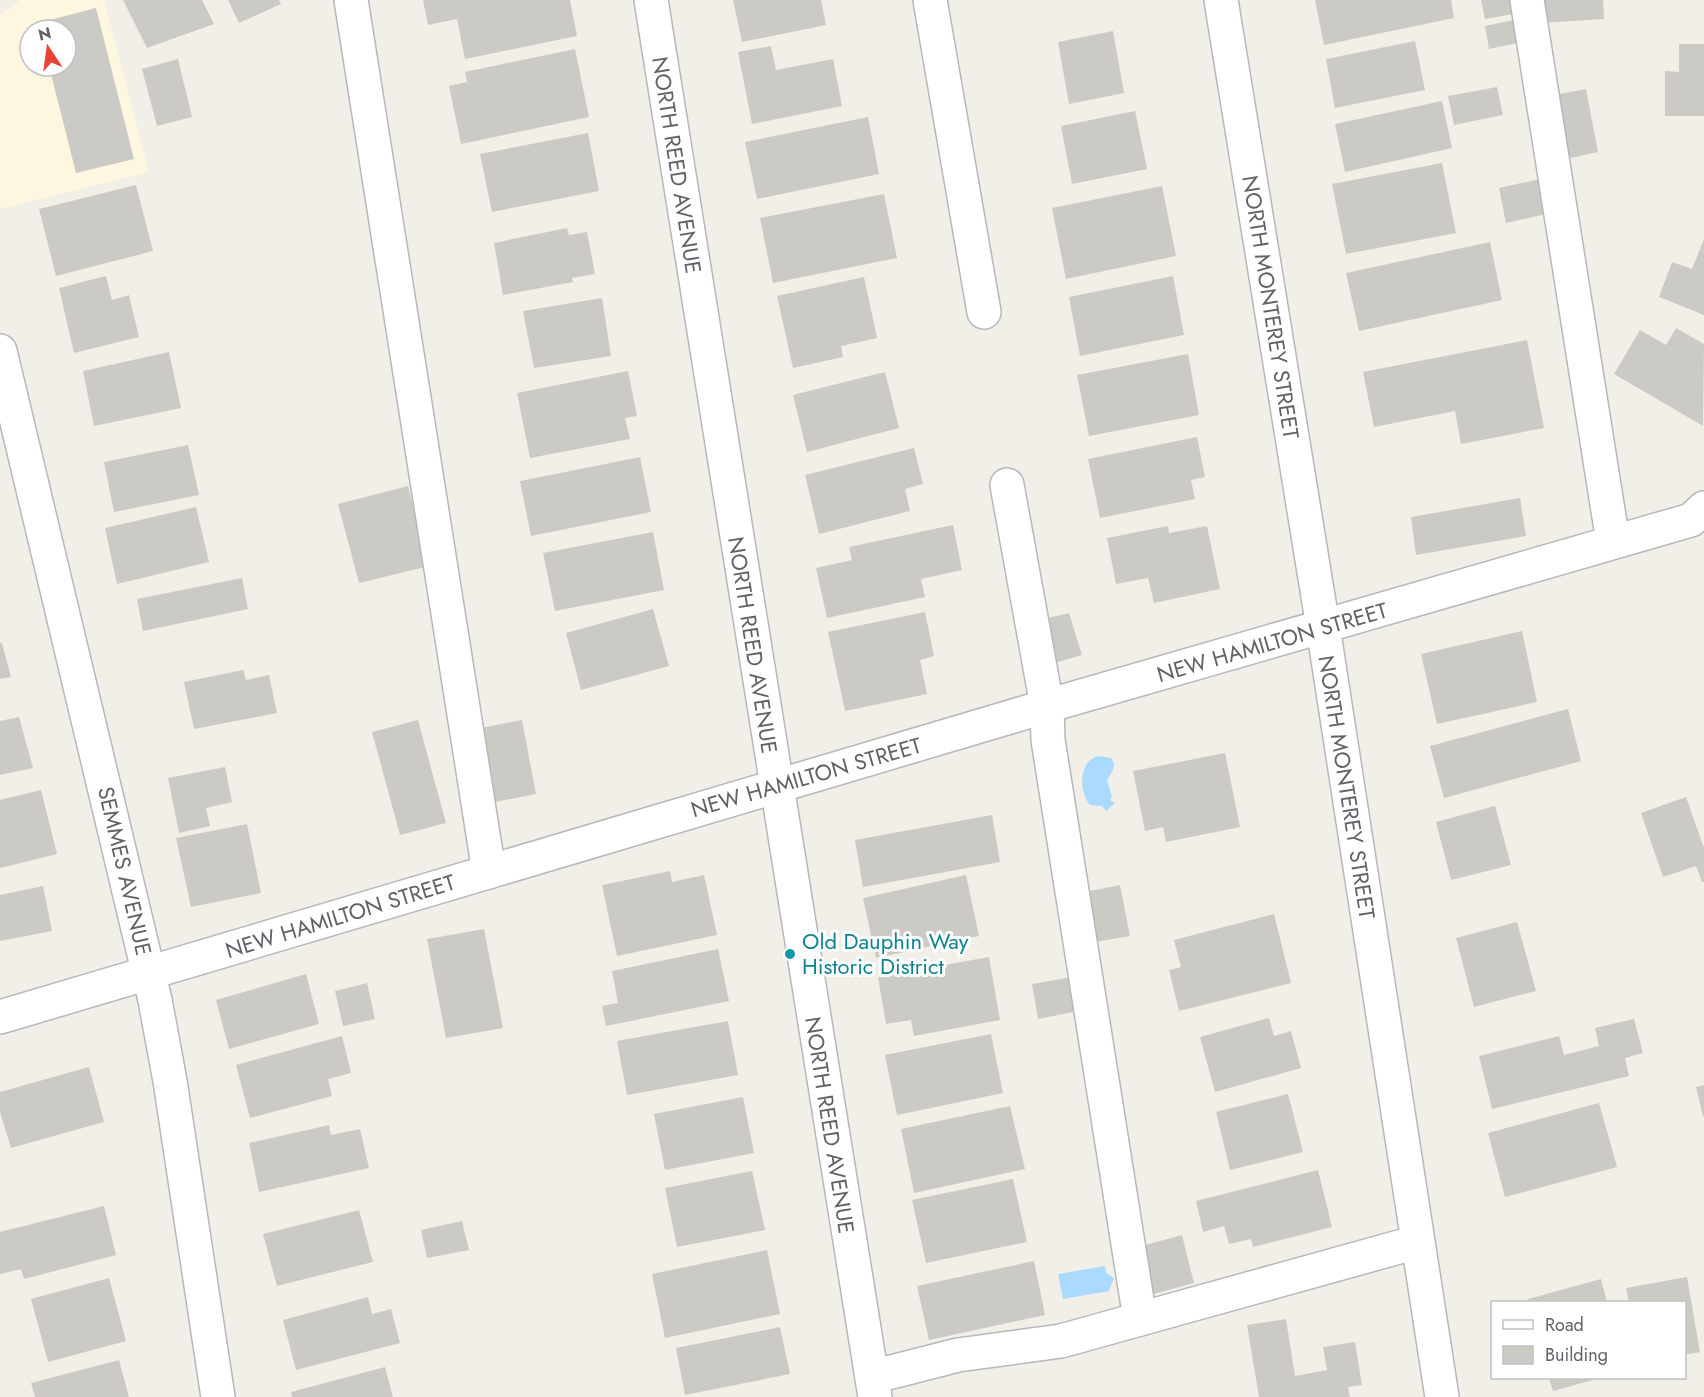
<svg xmlns="http://www.w3.org/2000/svg" width="1704" height="1397" font-family="Jost,sans-serif">
<style>
.commercial{fill:#fef7e0;fill-rule:evenodd}
.water{fill:#aadaff}
.building{fill:#cccac5}
.lines{fill:none;stroke-linecap:round;stroke-linejoin:round}
.minor-casing{stroke:#b5b8bc;stroke-width:36}
.minor{stroke:#fff;stroke-width:33}
.culture-dot{fill:#0f9aa8;stroke:#fff;stroke-width:2}
.labels{text-anchor:middle;stroke-width:6;stroke-linejoin:round;paint-order:stroke}
.street-label{font-size:22px;fill:#5f6368;stroke:#fff}
.culture-label{font-size:22px;fill:#0d838f;stroke:#fff;text-anchor:start}
</style>
<rect width="100%" height="100%" fill="#f1efe8"/>
<path class="commercial" d="M20,0h84l45,172 -149,37v-193zM30,30h36v36h-36z"/>
<g class="water">
<path d="M1098,756l13,2c7,9 0,14 -4,23l5,15 -2,4 5,3 -9,8 -4,-5 -12,-1c-11,-13 -12,-43 8,-49z"/>
<path d="M1105,1266l1,7 8,5 -5,13 -46,8 -5,-25z"/>
</g>
<g class="building">
<path d="M123,0h79l12,24 -67,24z"/>
<path d="M228,0h51l2,4 -42,19z"/>
<path d="M423,0h147l7,36 -112,23 -8,-40 -29,6z"/>
<path d="M733,0h88l5,25 -84,17z"/>
<path d="M1315,0h136l3,18 -130,27z"/>
<path d="M1481,0h30l2,14 -28,5z"/>
<path d="M1539,0h64l1,19 -63,4z"/>
<path d="M96,8l38,151 -58,14 -27,-107h17v-36h-26l-2,-7z"/>
<path d="M1514,20l4,23 -29,6 -4,-23z"/>
<path d="M1113,31l11,62 -55,11 -11,-62z"/>
<path d="M1415,41l10,49 -90,18 -9,-49z"/>
<path d="M1679,44h25v72h-39v-45l14,1z"/>
<path d="M771,46l5,24 57,-11 9,47 -90,18 -14,-72z"/>
<path d="M575,49l14,68 -128,27 -12,-58 18,-4 -2,-10z"/>
<path d="M178,59l14,58 -35,9 -15,-57z"/>
<path d="M1497,87l6,28 -49,10 -6,-29z"/>
<path d="M1586,89l12,63 -37,8 -12,-64z"/>
<path d="M1442,101l10,47 -107,24 -10,-48z"/>
<path d="M1135,111l12,58 -75,15 -11,-58z"/>
<path d="M868,117l11,57 -122,25 -12,-57z"/>
<path d="M588,133l11,58 -107,21 -12,-58z"/>
<path d="M1442,163l14,70 -110,21 -14,-70z"/>
<path d="M1540,179l7,35 -41,9 -7,-35z"/>
<path d="M136,185l17,66 -97,25 -17,-67z"/>
<path d="M1162,186l14,70 -110,23 -14,-71z"/>
<path d="M884,194l13,64 -124,25 -13,-65z"/>
<path d="M567,228l2,7 18,-3 8,42 -23,4 1,4 -70,13 -9,-52z"/>
<path d="M1704,239v76l-45,-18 13,-35 20,7z"/>
<path d="M1490,242l12,58 -143,31 -13,-58z"/>
<path d="M106,276l6,24 17,-5 10,42 -65,16 -15,-65z"/>
<path d="M1173,276l11,59 -104,21 -11,-59z"/>
<path d="M864,277l13,61 -36,8 2,11 -50,11 -16,-72z"/>
<path d="M602,298l9,58 -77,12 -11,-57z"/>
<path d="M1676,328l28,16 -1,82 -89,-52 26,-44 26,15z"/>
<path d="M1527,340l17,88 -83,16 -6,-33 -81,16 -11,-55z"/>
<path d="M169,352l12,56 -87,18 -11,-55z"/>
<path d="M1188,354l11,61 -110,21 -12,-61z"/>
<path d="M628,371l9,45 -12,2 5,21 -100,19 -13,-65z"/>
<path d="M885,372l14,56 -92,24 -14,-57z"/>
<path d="M1197,437l8,40 -14,3 4,19 -95,19 -12,-59z"/>
<path d="M188,445l11,50 -85,17 -10,-50z"/>
<path d="M914,448l9,36 -18,5 5,22 -91,23 -14,-59z"/>
<path d="M640,457l11,55 -120,24 -11,-55z"/>
<path d="M408,486l21,80 -70,17 -21,-79z"/>
<path d="M1520,498l6,38 -110,19 -5,-38z"/>
<path d="M196,507l13,55 -92,22 -12,-56z"/>
<path d="M953,525l9,45 -41,9 4,18 -98,21 -11,-50 36,-8 -3,-13z"/>
<path d="M1168,526l1,7 38,-7 13,63 -66,14 -6,-25 -32,6 -9,-46z"/>
<path d="M653,532l11,58 -109,21 -12,-58z"/>
<path d="M242,578l6,31 -105,22 -6,-32z"/>
<path d="M653,609l16,57 -88,24 -15,-57z"/>
<path d="M925,612l9,44 -14,4 7,34 -82,17 -17,-79z"/>
<path d="M1069,613l13,42 -31,9 -11,-44z"/>
<path d="M1522,631l15,71 -100,22 -16,-70z"/>
<path d="M0,643h2l9,34 -11,2z"/>
<path d="M243,670l3,10 23,-5 8,38 -83,16 -10,-47z"/>
<path d="M1568,709l13,52 -137,37 -14,-52z"/>
<path d="M19,717l14,51 -33,7v-54z"/>
<path d="M418,720l28,103 -46,12 -28,-103z"/>
<path d="M522,720l14,74 -46,9 -14,-74z"/>
<path d="M1225,753l15,74 -74,15 -3,-15 -18,4 -12,-60z"/>
<path d="M225,767l7,35 -26,6 4,18 -31,7 -11,-55z"/>
<path d="M41,790l16,64 -57,14v-68z"/>
<path d="M1686,797l18,51v34h-2l-6,-16 -33,11 -22,-64z"/>
<path d="M1495,806l16,59 -60,15 -15,-58z"/>
<path d="M992,815l8,47 -137,25 -8,-47z"/>
<path d="M247,824l14,69 -70,14 -15,-69z"/>
<path d="M670,871l2,11 32,-7 13,60 -100,21 -15,-71z"/>
<path d="M966,875l13,61 -103,22 -13,-60z"/>
<path d="M1120,885l10,51 -35,6 -10,-50z"/>
<path d="M43,886l9,45 -52,10v-46z"/>
<path d="M1274,914l17,69 -112,28 -10,-41 12,-3 -7,-27z"/>
<path d="M1517,922l19,69 -62,16 -18,-69z"/>
<path d="M484,929l19,99 -57,10 -19,-99z"/>
<path d="M718,949l11,52 -123,25 -4,-20 16,-3 -6,-32z"/>
<path d="M989,957l11,63 -86,16 -3,-16 -25,4 -8,-47z"/>
<path d="M306,974l13,50 -90,25 -13,-49z"/>
<path d="M1072,977l6,34 -40,8 -6,-35z"/>
<path d="M367,983l8,36 -32,7 -8,-35z"/>
<path d="M1269,1018l5,18 17,-5 10,37 -86,24 -15,-55z"/>
<path d="M1634,1019l9,34 -18,5 4,18 -137,33 -13,-53 80,-20 5,19 35,-9 -4,-18z"/>
<path d="M728,1021l10,54 -111,20 -10,-54z"/>
<path d="M991,1034l12,59 -106,22 -12,-60z"/>
<path d="M342,1036l9,37 -23,6 4,17 -82,22 -14,-53z"/>
<path d="M89,1067l15,55 -93,26 -11,-36v-20z"/>
<path d="M1704,1085v31h-1l-7,-29z"/>
<path d="M1288,1094l15,58 -73,18 -14,-58z"/>
<path d="M743,1097l11,56 -89,17 -11,-56z"/>
<path d="M1599,1103l18,64 -112,30 -17,-64z"/>
<path d="M1010,1106l15,63 -111,24 -13,-64z"/>
<path d="M329,1125l2,10 29,-6 9,39 -110,24 -10,-49z"/>
<path d="M1318,1170l14,57 -79,20 -2,-8 -22,5 -5,-18 -21,6 -7,-31z"/>
<path d="M752,1171l13,59 -88,17 -12,-59z"/>
<path d="M1013,1179l14,63 -101,21 -14,-63z"/>
<path d="M104,1206l12,49 -92,24 -3,-10 -21,5v-42z"/>
<path d="M359,1210l14,52 -96,24 -14,-52z"/>
<path d="M462,1221l7,29 -42,8 -6,-28z"/>
<path d="M1182,1235l12,48 -48,13 -12,-48z"/>
<path d="M767,1250l13,64 -115,24 -13,-64z"/>
<path d="M1034,1261l11,54 -116,25 -12,-54z"/>
<path d="M1687,1277l13,75 -16,3v-53h-55l-3,-14z"/>
<path d="M109,1278l17,63 -78,21 -17,-63z"/>
<path d="M1601,1279l6,23h-78l-1,-3z"/>
<path d="M368,1297l4,17 19,-5 9,34 -104,27 -13,-50z"/>
<path d="M1286,1319l9,57 32,-6 -4,-23 32,-5 7,43 -14,2 2,10h-91l-12,-72z"/>
<path d="M780,1327l10,47 -105,21 -9,-47z"/>
<path d="M119,1360l10,37h-94l-4,-14z"/>
<path d="M385,1367l8,30h-101l-1,-5z"/>
<path d="M1549,1378h51l-47,13z"/>
</g>
<g class="lines">
<g class="minor-casing">
<g id="minor">
<path d="M351,0l138,872"/>
<path d="M651,0l224,1397"/>
<path d="M930,0l54,312"/>
<path d="M1221,0l102,627 119,770"/>
<path d="M1527,0l86,542"/>
<path d="M0,351l155,649 15,81 48,316"/>
<path d="M1007,485l40,221 1,34 92,579 277,-77"/>
<path d="M0,1017l1047,-311 644,-186 13,-12"/>
<path d="M872,1377l86,-22 103,-14 79,-22"/>
</g>
</g>
<use href="#minor" class="minor"/>
</g>
<circle class="culture-dot" cx="790" cy="954" r="6"/>
<g class="labels">
<g class="street-label">
<text transform="translate(677 165) rotate(81)" y="8">NORTH REED AVENUE</text>
<text transform="translate(1271 307) rotate(81)" y="8">NORTH MONTEREY STREET</text>
<text transform="translate(1272 642) rotate(-16)" y="8">NEW HAMILTON STREET</text>
<text transform="translate(753 645) rotate(81)" y="8">NORTH REED AVENUE</text>
<text transform="translate(806 777) rotate(-16)" y="8">NEW HAMILTON STREET</text>
<text transform="translate(1347 787) rotate(81)" y="8">NORTH MONTEREY STREET</text>
<text transform="translate(125 871) rotate(77)" y="8">SEMMES AVENUE</text>
<text transform="translate(340 916) rotate(-17)" y="8">NEW HAMILTON STREET</text>
<text transform="translate(830 1125) rotate(81)" y="8">NORTH REED AVENUE</text>
</g>
<g class="culture-label">
<text x="802" y="949">Old Dauphin Way<tspan x="802" dy="25">Historic District</tspan></text>
</g>
</g>
<rect x="1491" y="1301" width="195" height="78" fill="#ffffff" stroke="#bfc1c3" stroke-width="1.5"/>
<rect x="1503" y="1320" width="30" height="9" fill="#ffffff" stroke="#bfc1c3" stroke-width="1.5"/>
<text x="1545" y="1331" font-size="18" fill="#5f6368">Road</text>
<rect x="1503" y="1346" width="30" height="18" fill="#cccac5" stroke="#bfc1c3" stroke-width="1.5"/>
<text x="1545" y="1361" font-size="18" fill="#5f6368">Building</text>
<g transform="translate(48 48) rotate(347)"><circle r="28" fill="#ffffff" stroke="#bfc1c3" stroke-width="1.5"/>
<path d="M0-4.5L10 22L0 15L-10 22Z" fill="#ea4335"/>
<text y="-9" font-size="16" font-weight="bold" text-anchor="middle" fill="#5f6368">N</text>
</g>
</svg>
